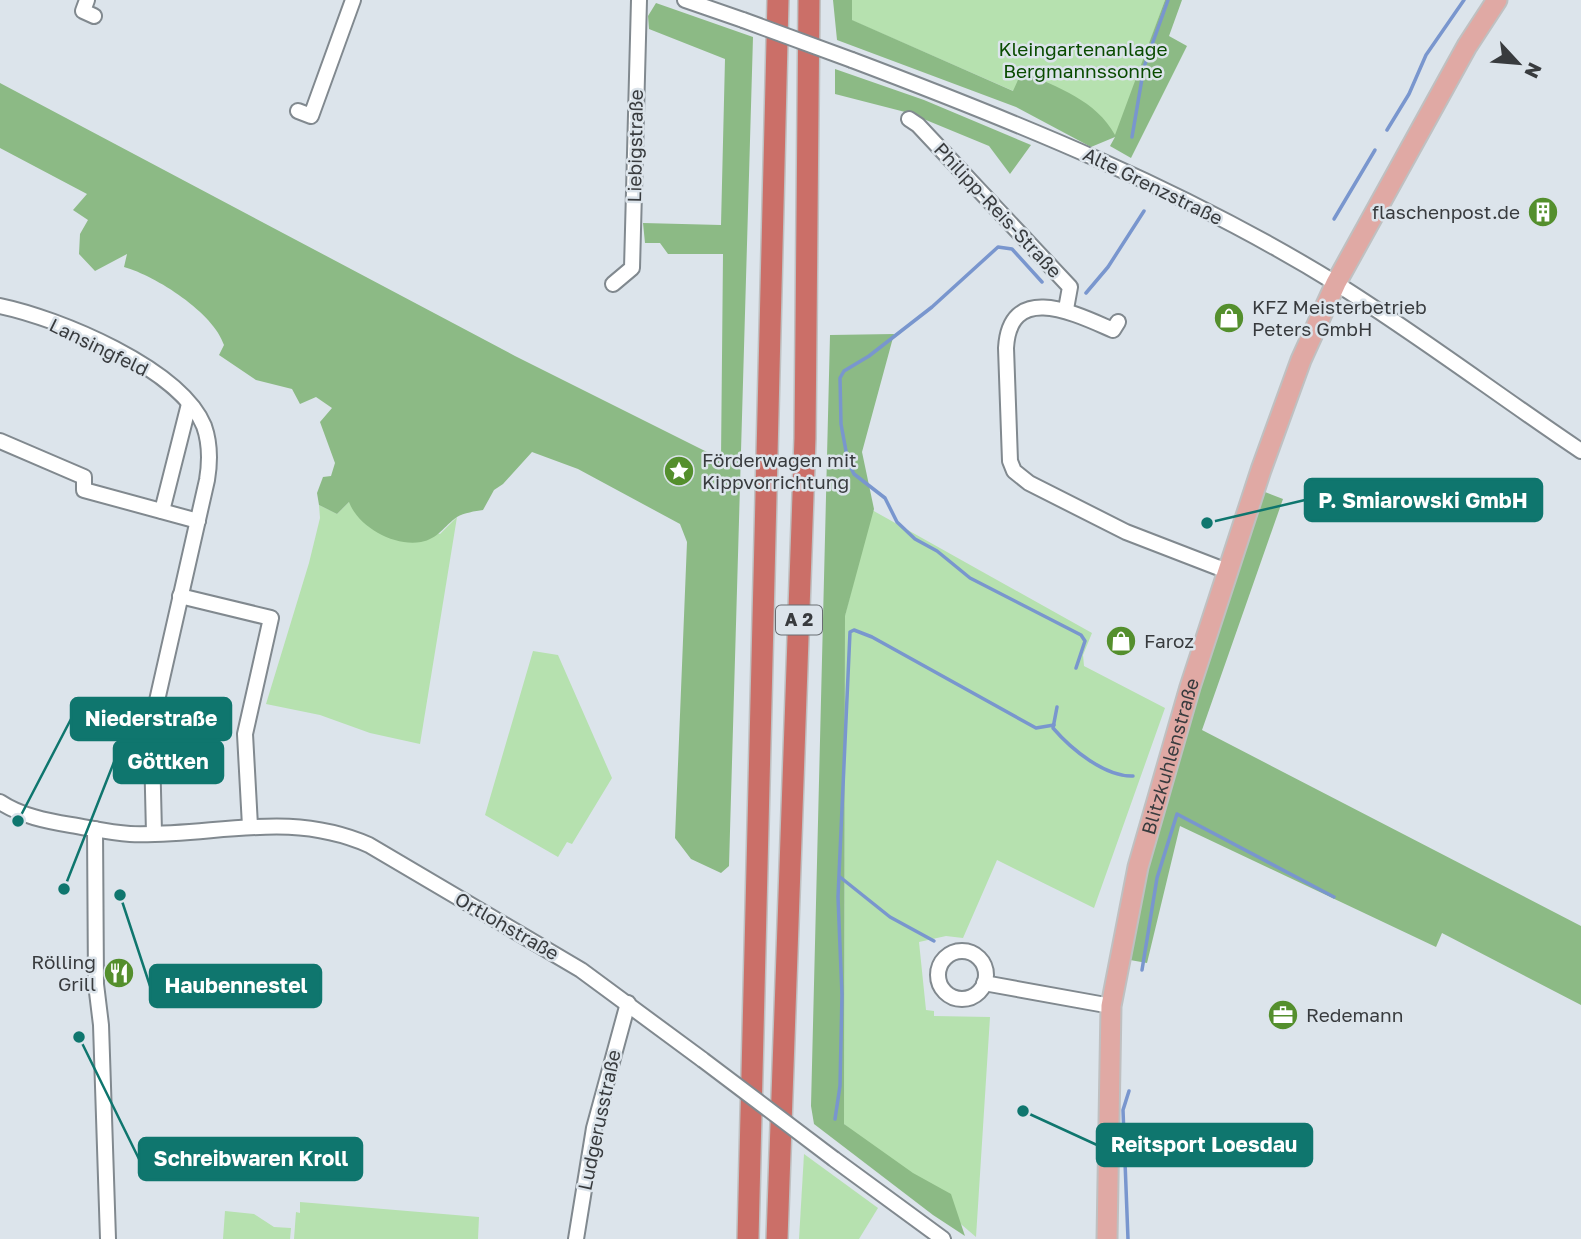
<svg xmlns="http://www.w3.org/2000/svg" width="1581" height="1239" font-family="'Golos Text',sans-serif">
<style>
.green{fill:#b6e1af}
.forest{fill:#8cba85}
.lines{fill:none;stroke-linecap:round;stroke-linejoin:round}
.stream{stroke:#7996ce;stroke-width:3.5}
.minor-casing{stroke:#81898f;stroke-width:18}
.major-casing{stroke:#bfc0c1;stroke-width:23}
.highway-casing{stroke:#bfc0c1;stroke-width:24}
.minor{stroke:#fff;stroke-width:14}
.major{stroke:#e0a9a4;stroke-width:19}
.highway{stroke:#cb6f68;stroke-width:21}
.minor-bridge-casing{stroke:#81898f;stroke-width:18;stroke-linecap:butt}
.minor-bridge{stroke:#fff;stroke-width:14}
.labels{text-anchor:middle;stroke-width:5;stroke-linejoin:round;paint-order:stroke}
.shield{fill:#dce4eb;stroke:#696e72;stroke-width:2}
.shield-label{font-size:18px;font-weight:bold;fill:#383b3e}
.park-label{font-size:19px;fill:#094b00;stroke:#dce4eb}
.street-label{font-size:19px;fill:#383b3e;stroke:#dce4eb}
.poi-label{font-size:19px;fill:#383b3e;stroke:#dce4eb;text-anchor:start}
.leader{fill:none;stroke:#0f766e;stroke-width:2.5}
.callout-dot{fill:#0f766e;stroke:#dce4eb;stroke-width:2.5}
.callout{fill:#0f766e;stroke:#0f766e;stroke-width:2.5}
.callout-label{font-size:21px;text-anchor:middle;font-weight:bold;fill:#fff}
</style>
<rect width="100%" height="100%" fill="#dce4eb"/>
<g class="green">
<path d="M852,0h313l-49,136 -265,-116z"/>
<path d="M349,502l91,32 17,-17 -37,227 -50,-11 -50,-18 -54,-11 43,-141 11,-45 -1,-13 18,9z"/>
<path d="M872,510l220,123 -9,22 1,11 81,42 -71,200 -97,-48 -34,78 -17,-2 -27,6 7,68 8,1v5l56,1 -14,220 -132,-113 1,-509z"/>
<path d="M533,651l25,4 54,123 -40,66 -5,-2 -9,15 -73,-42z"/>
<path d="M804,1154l74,54 -19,31h-60z"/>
<path d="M300,1202l179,15 -1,22h-184l2,-27 4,1z"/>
<path d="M225,1211l29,3 20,13 17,1 -1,11h-67z"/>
</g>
<g class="forest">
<path d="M833,0h19v20l161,71 9,-20c36,17 74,29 93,64l50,-135h17l-13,36 18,10 -56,112 -21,-12 5,-9 -24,10 -75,-40 -179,-67z"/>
<path d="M656,3l97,34 -24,829 -8,7 -30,-14 -16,-21 12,-296 -7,-18 -102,-55 -46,-17 -29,32 -9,6 -11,20c-8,1 -19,3 -26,7 -13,9 -19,22 -36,25 -26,5 -63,-15 -72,-40l-12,12 -18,-9 -2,-12 6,-16 8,-1 4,-13 -15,-41 12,-14 -16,-11 -16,7 -8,-15 -36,-9 -37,-25 5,-10c-10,-32 -68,-69 -100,-78l3,-13 -32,17 -16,-17 1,-20 8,-14 -15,-10 14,-16 -87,-46v-65l515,273 206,103 2,-205h-55l-8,-11h-15l-2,-20 78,2 4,-166 -76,-30 -1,-13z"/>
<path d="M835,69l89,31 107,45 -21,29 -21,-28 -80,-33 -74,-19z"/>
<path d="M894,334l-32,118 12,57 -29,107 -1,508 69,49 38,21 14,42 -32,-21 -119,-91 -3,-18 19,-771z"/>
<path d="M1265,492l18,7 -81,231 379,196v79l-139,-72 -6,14 -256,-121 -33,137 -17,-3c23,-161 82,-315 135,-468z"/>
</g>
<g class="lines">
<g class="stream">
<path d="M1387,130l22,-36 17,-39 38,-55"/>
<path d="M1132,137l12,-70 24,-67"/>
<path d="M1334,219l41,-69"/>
<path d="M1042,282l-30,-33 -14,-2 -66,60 -63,49 -25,15 -4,7 1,46 7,38 6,12 31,24 12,24 18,17 22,12 33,27 111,57 4,6 -9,27"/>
<path d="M1086,293l22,-26 36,-56"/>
<path d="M1057,707l-4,21c18,21 52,49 80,48"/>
<path d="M840,877l50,40 44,24"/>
<path d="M1142,970l15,-92 20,-64 157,83"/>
<path d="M835,1119l5,-33 2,-91 -4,-98 12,-265 4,-2 18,7 164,91 18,-3"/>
<path d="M1128,1239l-5,-129 6,-19"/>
</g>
<g class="minor-casing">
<g id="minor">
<path d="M87,0l-4,11 11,5"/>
<path d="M685,0l58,20"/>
<path d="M852,60c167,63 333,130 485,224 83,52 162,112 244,167"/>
<path d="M298,111l13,5 42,-116"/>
<path d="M909,119l9,6 152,162 -4,22"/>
<path d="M613,284l19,-16 7,-268"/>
<path d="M0,306c58,12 180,62 204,120 6,17 6,36 3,54l-51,225 -4,44 2,84"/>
<path d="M1118,322l-5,8c-35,-15 -103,-50 -107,18l4,113 4,10 15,12 97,49 101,39"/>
<path d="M0,441l84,36v13l114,31"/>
<path d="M162,511l27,-107"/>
<path d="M180,596l91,22 -26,116 5,92"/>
<path d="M0,802c21,14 47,19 71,23 19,3 39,8 59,9 84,3 157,-25 239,11l212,125 122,90"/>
<path d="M95,829l1,155 5,41 7,214"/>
<circle cx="962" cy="975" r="24"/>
<path d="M984,983l127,23"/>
<path d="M834,1159l109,80"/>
<path d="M576,1239l18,-111 34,-125"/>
</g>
</g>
<g class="major-casing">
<g id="major">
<path id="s1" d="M1107,1239l4,-233 27,-139 52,-180 71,-217 40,-110 35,-77 131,-237 30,-46"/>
</g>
</g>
<g class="highway-casing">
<g id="highway">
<path d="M748,1239l30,-1239"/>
<path d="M777,1239l28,-801 4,-438"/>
</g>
</g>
<use href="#minor" class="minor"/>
<use href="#major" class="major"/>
<use href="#highway" class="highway"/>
<g class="minor-bridge-casing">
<g id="minor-bridge">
<path d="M743,20l109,40"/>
<path d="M703,1060l131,99"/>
</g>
</g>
<use href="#minor-bridge" class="minor-bridge"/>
</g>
<defs>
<g id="building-disc" transform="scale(1.575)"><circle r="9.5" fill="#548f2d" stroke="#dce4eb"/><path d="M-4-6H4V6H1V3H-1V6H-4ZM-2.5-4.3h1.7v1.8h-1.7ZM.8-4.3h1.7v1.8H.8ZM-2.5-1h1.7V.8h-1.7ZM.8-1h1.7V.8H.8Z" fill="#fff"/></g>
<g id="shop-disc" transform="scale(1.575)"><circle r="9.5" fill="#548f2d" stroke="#dce4eb"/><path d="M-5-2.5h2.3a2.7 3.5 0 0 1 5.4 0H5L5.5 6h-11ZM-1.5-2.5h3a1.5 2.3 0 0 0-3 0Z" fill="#fff"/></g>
<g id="sight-disc" transform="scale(1.575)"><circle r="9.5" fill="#548f2d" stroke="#dce4eb"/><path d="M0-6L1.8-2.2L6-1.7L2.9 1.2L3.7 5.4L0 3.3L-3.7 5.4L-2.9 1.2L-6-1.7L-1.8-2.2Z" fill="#fff"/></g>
<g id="restaurant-disc" transform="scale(1.575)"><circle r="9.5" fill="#548f2d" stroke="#dce4eb"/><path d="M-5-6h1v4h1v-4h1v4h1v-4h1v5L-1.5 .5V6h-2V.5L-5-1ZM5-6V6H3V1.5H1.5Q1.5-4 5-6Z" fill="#fff"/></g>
<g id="office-disc" transform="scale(1.575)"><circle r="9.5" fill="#548f2d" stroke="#dce4eb"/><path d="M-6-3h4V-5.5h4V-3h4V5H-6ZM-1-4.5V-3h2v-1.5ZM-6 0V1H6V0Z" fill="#fff"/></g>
</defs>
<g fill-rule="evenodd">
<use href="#building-disc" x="1543" y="212"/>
<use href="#shop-disc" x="1229" y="318"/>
<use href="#sight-disc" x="679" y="471"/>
<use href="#shop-disc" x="1121" y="641"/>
<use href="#restaurant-disc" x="119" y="973"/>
<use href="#office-disc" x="1283" y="1015"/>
</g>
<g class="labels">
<rect class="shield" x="776" y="605.5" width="46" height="29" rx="5"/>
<g class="shield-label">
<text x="799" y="626">A 2</text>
</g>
<g class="park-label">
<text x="1083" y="56">Kleingartenanlage<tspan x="1083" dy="22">Bergmannssonne</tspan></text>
</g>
<g class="street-label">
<text transform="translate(635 146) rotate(-89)" y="7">Liebigstraße</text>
<text transform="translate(1153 186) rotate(26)" y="7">Alte Grenzstraße</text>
<text transform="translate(998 210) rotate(47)" y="7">Philipp-Reis-Straße</text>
<text transform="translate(99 347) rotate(26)" y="7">Lansingfeld</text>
<text dy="7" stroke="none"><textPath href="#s1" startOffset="490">Blitzkuhlenstraße</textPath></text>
<text transform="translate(507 926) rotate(30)" y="7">Ortlohstraße</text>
<text transform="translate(599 1120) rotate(-78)" y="7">Ludgerusstraße</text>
</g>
<g class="poi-label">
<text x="1520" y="219" text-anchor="end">flaschenpost.de</text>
<text x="1252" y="314">KFZ Meisterbetrieb<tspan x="1252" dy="22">Peters GmbH</tspan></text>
<text x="702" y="467">Förderwagen mit<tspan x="702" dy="22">Kippvorrichtung</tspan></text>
<text x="1144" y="648">Faroz</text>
<text x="96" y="969" text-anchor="end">Rölling<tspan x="96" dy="22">Grill</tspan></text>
<text x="1306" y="1022">Redemann</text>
</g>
</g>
<path class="leader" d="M1207 523L1305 500M18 821L71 719M64 889L114 762M120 895L150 986M1023 1111L1097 1145M79 1037L139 1159"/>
<g class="callout-dot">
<circle cx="1207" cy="523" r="7"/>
<circle cx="18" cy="821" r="7"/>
<circle cx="64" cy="889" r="7"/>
<circle cx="120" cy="895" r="7"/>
<circle cx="1023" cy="1111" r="7"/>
<circle cx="79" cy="1037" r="7"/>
</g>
<g class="callout">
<rect x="1305" y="479" width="237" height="42" rx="7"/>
<rect x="71" y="698" width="160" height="42" rx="7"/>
<rect x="114" y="741" width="109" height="42" rx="7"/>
<rect x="150" y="965" width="171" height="42" rx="7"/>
<rect x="1097" y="1124" width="215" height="42" rx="7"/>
<rect x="139" y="1138" width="223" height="42" rx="7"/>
</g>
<g class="callout-label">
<text x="1423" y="508">P. Smiarowski GmbH</text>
<text x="151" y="726">Niederstraße</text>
<text x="168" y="769">Göttken</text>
<text x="236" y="993">Haubennestel</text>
<text x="1204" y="1152">Reitsport Loesdau</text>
<text x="251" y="1166">Schreibwaren Kroll</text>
</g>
<g transform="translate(1518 63) rotate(116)" stroke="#dce4eb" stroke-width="5" paint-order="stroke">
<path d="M0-5L12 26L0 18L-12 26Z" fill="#383b3e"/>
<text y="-10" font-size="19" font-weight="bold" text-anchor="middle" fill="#383b3e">N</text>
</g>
</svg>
